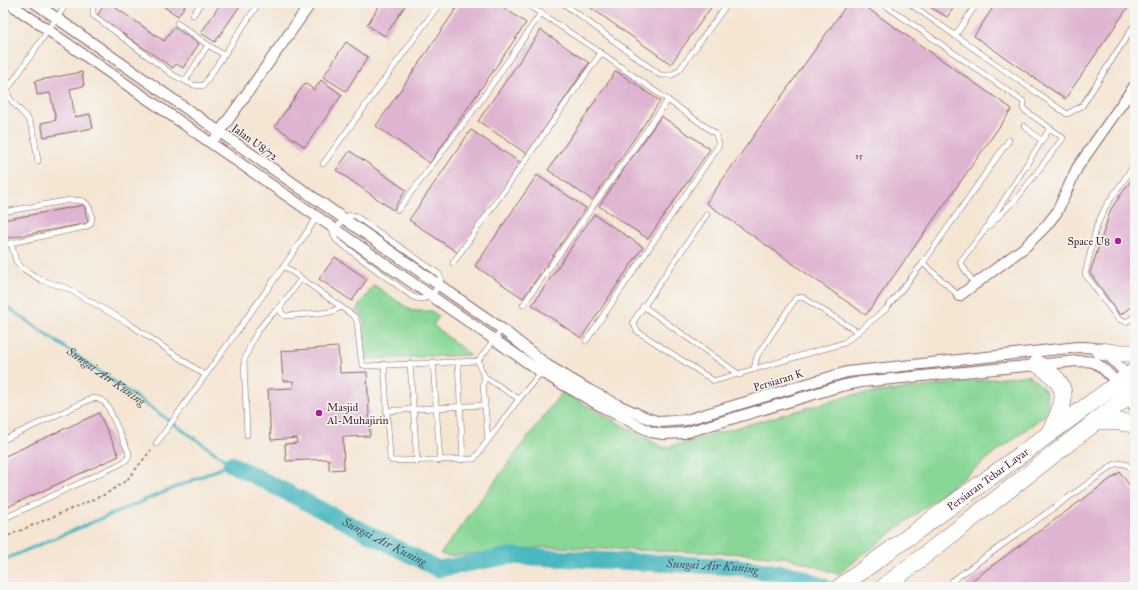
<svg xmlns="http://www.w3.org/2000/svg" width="1138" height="590" font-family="'IM FELL Great Primer',serif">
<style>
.green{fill:#88d796;stroke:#697b60}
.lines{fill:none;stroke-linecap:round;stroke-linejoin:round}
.stream{stroke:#48b8c0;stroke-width:3}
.river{stroke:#48b8c0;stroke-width:17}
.building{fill:#dfb4d1}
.lane-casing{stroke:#866466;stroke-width:6}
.street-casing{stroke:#866466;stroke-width:12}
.primary-casing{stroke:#866466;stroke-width:18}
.path{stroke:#866466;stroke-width:1.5;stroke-dasharray:3 3;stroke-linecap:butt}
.lane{stroke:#fff;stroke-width:5}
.street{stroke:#fff;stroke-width:10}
.primary{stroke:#fff;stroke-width:17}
.poi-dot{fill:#b5179e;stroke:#f6f6f2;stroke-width:1.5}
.labels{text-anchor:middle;stroke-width:3;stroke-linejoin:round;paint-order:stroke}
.number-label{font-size:9px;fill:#6f4454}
.street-label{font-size:11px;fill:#4a1f2b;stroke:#f6f6f2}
.poi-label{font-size:11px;fill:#4a1f2b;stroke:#f6f6f2;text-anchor:end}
.water-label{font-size:12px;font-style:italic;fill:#49555f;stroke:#f6f6f2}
</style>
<rect width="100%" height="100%" fill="#f6f6f2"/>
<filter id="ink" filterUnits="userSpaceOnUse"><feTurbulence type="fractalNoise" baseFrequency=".025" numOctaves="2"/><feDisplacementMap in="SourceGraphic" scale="8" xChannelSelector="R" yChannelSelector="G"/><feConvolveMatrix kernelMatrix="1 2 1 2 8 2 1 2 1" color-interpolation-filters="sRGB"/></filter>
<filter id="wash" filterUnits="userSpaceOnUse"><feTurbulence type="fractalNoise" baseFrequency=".012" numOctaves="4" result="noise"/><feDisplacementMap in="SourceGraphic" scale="16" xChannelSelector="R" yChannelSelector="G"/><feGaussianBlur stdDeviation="0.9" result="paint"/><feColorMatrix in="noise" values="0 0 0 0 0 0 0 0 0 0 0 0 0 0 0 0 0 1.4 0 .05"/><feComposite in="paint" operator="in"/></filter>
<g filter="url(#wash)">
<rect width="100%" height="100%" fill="#f5e5d3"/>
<g class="green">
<path d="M374,285l38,26h19l8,5 -6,9 37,30 -105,4 -1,-42 -8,-7z"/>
<path d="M1028,375c16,12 23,18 18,39l-208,160 -48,-16 -42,-4 -200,-7 -100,9 -8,-2 122,-162 102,56 189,-53z"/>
</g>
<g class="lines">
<g class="stream">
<path id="s1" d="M3,304l228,160"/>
<path d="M3,560l228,-96"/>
</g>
<path class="river" id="s2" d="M231,464l207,105 72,-13 170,8 57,3 61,9 26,11"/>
</g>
<g id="blocks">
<g class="building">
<path d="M105,3h21l-3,4 -4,-3 -3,4 48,33 10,-14 25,17 -16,24 -7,-4 -3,4 -76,-52z"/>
<path d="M166,3h21l-9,13 -14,-9z"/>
<path d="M221,3h21l-27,39 -14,-9z"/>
<path d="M381,3h26l-22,33 -18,-11z"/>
<path d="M460,3h37l29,20 -96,140 -54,-37z"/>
<path d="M584,3h130l-43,61z"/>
<path d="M848,3h12l152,106 -146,206 -160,-112z"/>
<path d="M923,3h34l-10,14z"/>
<path d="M996,3h135l-66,96 -91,-63z"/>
<path d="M541,30l48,33 -62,91 -49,-33z"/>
<path d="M346,42l22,15 -22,34 -23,-14z"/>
<path d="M3,54l3,14 -3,1z"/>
<path d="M616,71l44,30 -68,99 -44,-30z"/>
<path d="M82,72l2,14 -14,3 5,28 15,-3 3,14 -49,9 -3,-14 15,-3 -6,-27 -13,2 -2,-14z"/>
<path d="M321,80l21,15 -37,52 -30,-21 30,-43 9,7z"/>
<path d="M661,116l49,33 -62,90 -49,-33z"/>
<path d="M471,130l50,33 -63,90 -49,-33z"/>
<path d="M350,151l56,39 -13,20 -57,-40z"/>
<path d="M1135,174v130l-15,11 -30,-42 21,-64z"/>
<path d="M537,175l49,33 -63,90 -48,-32z"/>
<path d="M84,205l4,18 -85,16v-19z"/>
<path d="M594,214l49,33 -62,91 -49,-33z"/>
<path d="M335,257l32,22 -15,22 -33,-22z"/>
<path d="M338,347l2,26 27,-1 3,64 -27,1 1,32 -15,1v-11l-43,2 -1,-17 12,-1v-5l-26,2 -3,-51 25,-1v-7h-10l-2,-30z"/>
<path d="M99,413l20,43 -116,53v-52z"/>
<path d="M1120,472l15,21v94h-172z"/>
</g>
</g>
</g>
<g filter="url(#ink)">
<use href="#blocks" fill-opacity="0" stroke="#866466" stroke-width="1"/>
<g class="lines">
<g class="lane-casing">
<g id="lane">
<path d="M95,3l-2,3v9l80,60 20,10 10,1 56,-83"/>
<path d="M525,3l76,50 115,81 3,11 -133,196"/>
<path d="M563,3l97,72h12l8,-6 48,-66"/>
<path d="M882,3l142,99 -1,7 27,19 13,10 -45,59 -34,34 66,-103"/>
<path d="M909,3l158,111 15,-8 53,-82"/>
<path d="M193,15l8,-12"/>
<path d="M177,23l31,22 -23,36"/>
<path d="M955,36l22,-33"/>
<path d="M208,45l16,10"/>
<path d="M6,90l4,9 18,20 5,11 5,31"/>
<path d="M3,92l6,-5 58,-84"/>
<path d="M1024,126l17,14"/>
<path d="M323,164l117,-161"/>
<path d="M1135,164l-29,42 -9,19 -12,49 33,45 8,3 9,-6"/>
<path d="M398,210l81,-107 62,-90"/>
<path d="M3,212l67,-12c4,0 9,0 13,1 6,3 12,17 7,23 0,1 -5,3 -5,3l-74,16"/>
<path d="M707,214l-74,108 4,9 77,50 130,-38 42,-34 37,-46"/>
<path d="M354,215l85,59 2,5c-5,13 -12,24 -28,18l-77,-57 -3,-6 10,-15 4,-3z"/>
<path d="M3,244l8,-1 5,18 6,7 19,12 26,8 61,35 77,52"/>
<path d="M453,263l148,-210"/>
<path d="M284,266l71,51 2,5 4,37 2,6 3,1 112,-5 24,-32"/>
<path d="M301,279l-20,27 -1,5 5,5 46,-4 10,-5"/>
<path d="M975,285l-15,-23 24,-31"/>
<path d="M959,296l-36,-33 86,-123"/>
<path d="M523,305l145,-205"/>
<path d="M643,306l97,69"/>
<path d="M478,361l4,11 3,5 34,22"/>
<path d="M433,362l7,99"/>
<path d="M458,362l5,98"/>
<path d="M410,363l7,99"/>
<path d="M384,364l6,94 1,2 2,1 81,-2 45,-60 23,-28"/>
<path d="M754,369l3,-13 39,-58 6,-1 56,35"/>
<path d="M485,377l-2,7 5,56"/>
<path d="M386,411l98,-6"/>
<path d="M247,435l-3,-74 8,-20 7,-12 9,-11 13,-12"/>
<path d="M3,440l90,-42c8,1 11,3 15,9l21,46c0,6 -4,8 -9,11l-117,55"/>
<path d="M156,444l128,-178 33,-49"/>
<path d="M950,587l2,-6 163,-117c10,-2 14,1 20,9"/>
</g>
</g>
<g class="street-casing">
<g id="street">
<path d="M9,3l532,369 63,36 47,24 12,2 21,-1 157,-47 20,-4 216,-21c5,0 11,0 16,1 14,5 32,33 42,45"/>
<path d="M35,3l467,326 45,36 42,25 29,15 29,13 13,4 26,-2 161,-48 231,-25c5,0 11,0 16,1 15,4 27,21 37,32"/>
<path d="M216,137l95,-134"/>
<path d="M959,296l66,-49 21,-21 11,-14 20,-44 58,-83"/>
</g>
</g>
<g class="primary-casing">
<g id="primary">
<path d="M1100,351l14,2h21"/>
<path d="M1037,364c35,21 30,36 13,68"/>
<path d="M1097,420l23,2 15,2"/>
<path id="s3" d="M840,587l295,-216"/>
<path d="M884,587l251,-196"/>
</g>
</g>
<path class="path" d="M3,538l103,-44 21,-14 24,-30"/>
<use href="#lane" class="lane"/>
<use href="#street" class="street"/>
<use href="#primary" class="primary"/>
</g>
</g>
<g class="poi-dot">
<circle cx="1118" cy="241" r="4"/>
<circle cx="319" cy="413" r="4"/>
</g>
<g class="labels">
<g class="number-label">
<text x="859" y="159">15</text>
</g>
<g class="street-label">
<text transform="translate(255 142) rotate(36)" y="4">Jalan U8/72</text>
<text transform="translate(778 380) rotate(-17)" y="4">Persiaran K</text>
<text dy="4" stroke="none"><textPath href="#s3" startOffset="183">Persiaran Tebar Layar</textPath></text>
</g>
<g class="poi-label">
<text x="1110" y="245">Space U8</text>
<text x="327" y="411" text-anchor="start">Masjid<tspan x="327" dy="13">Al-Muhajirin</tspan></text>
</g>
<g class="water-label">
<text dy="4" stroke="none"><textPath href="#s1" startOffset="126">Sungai Air Kuning</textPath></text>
<text dy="4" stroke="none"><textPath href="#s2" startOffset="172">Sungai Air Kuning</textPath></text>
<text dy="4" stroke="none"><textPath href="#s2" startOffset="508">Sungai Air Kuning</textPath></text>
</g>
</g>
<rect width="1138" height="590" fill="none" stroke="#f6f6f2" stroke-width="16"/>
</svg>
